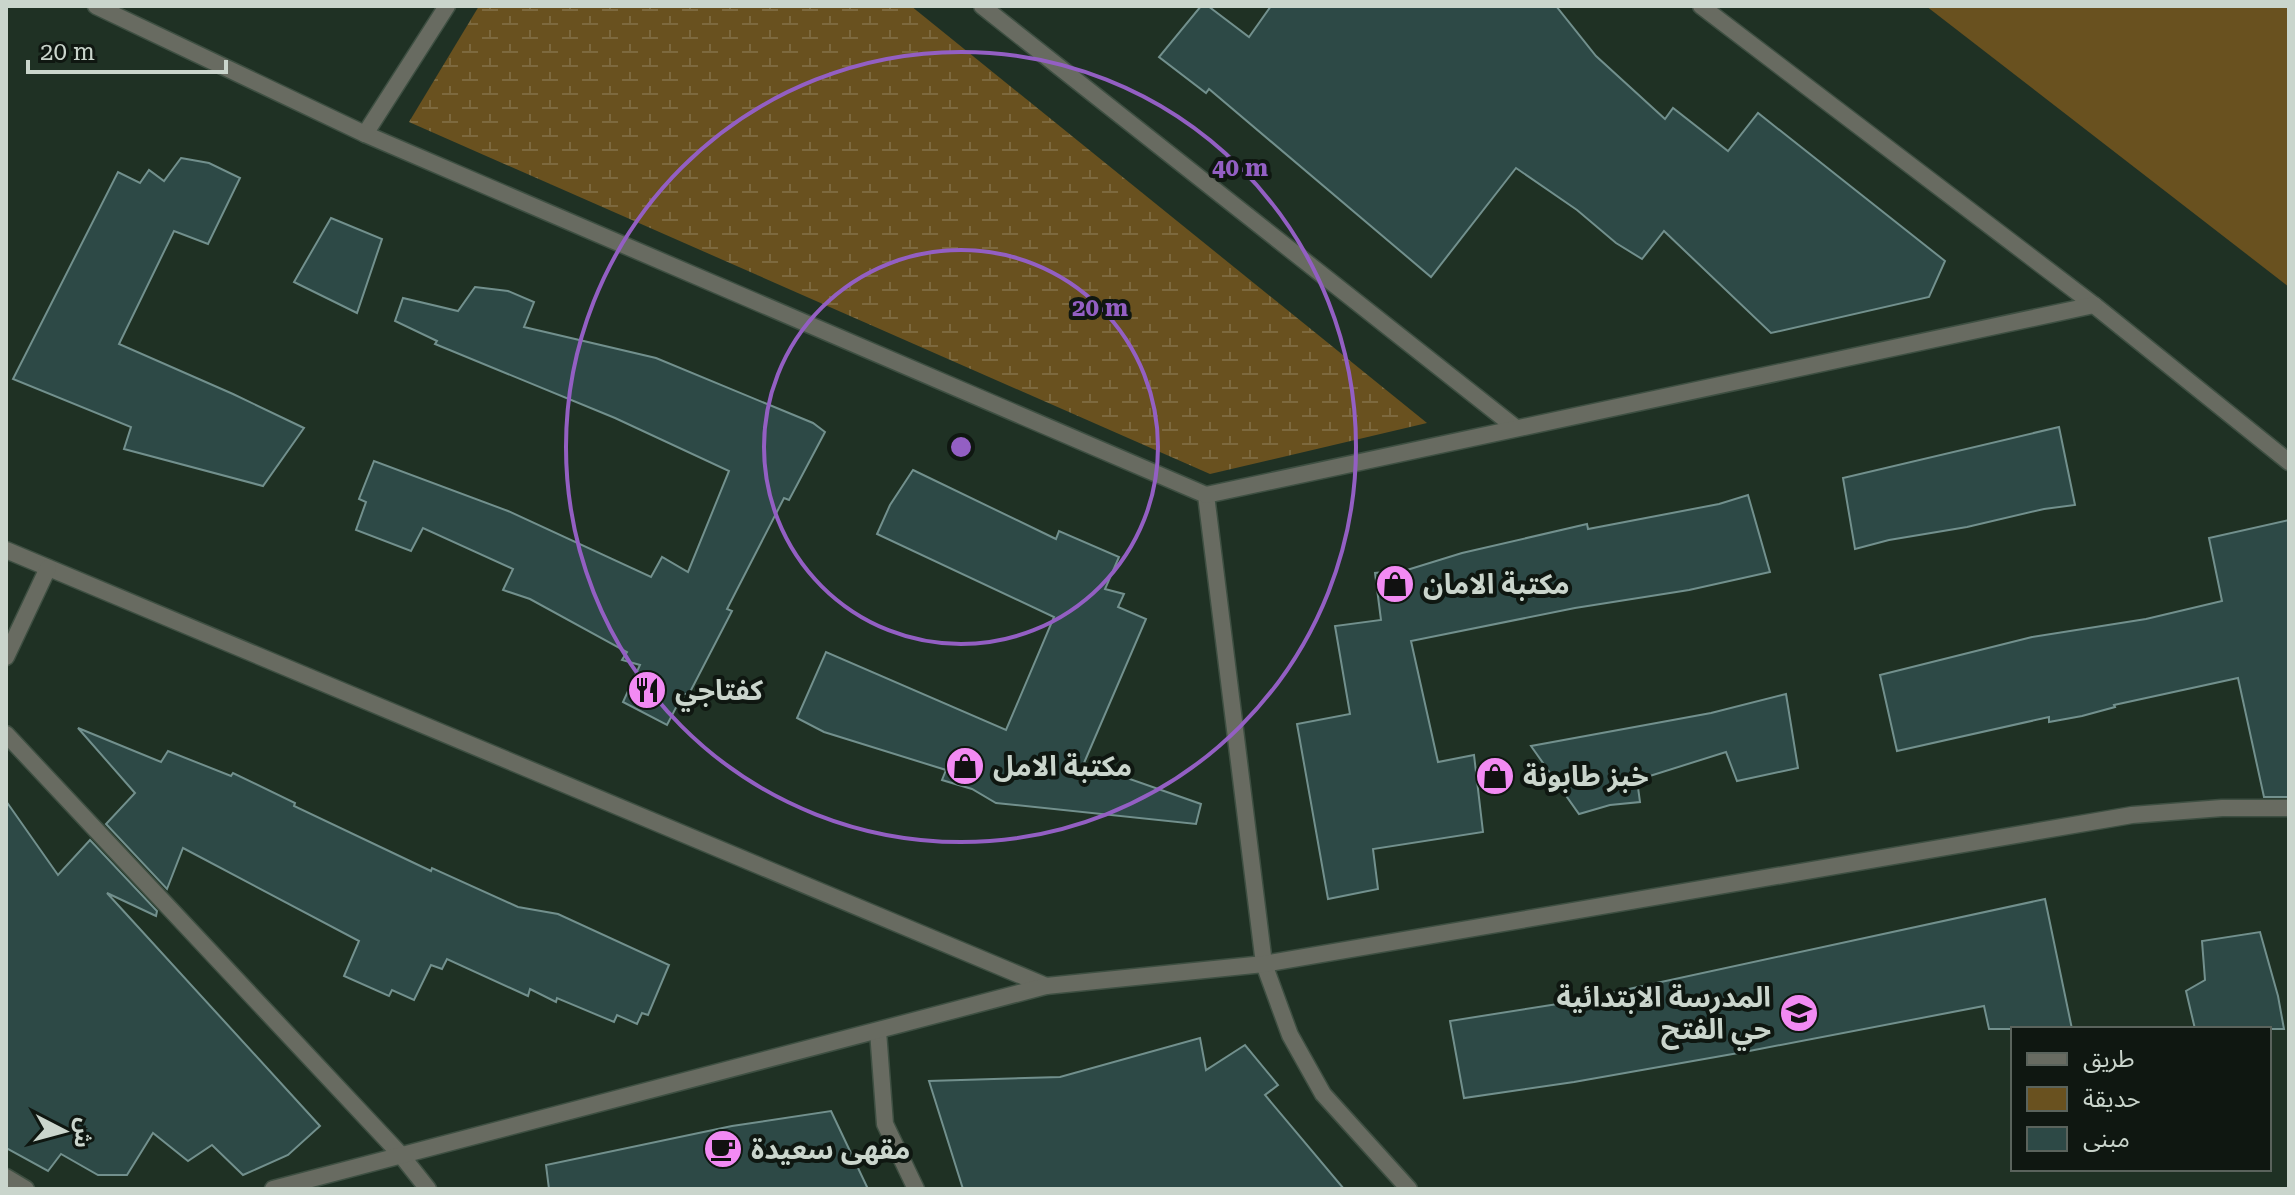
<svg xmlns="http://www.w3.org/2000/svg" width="2295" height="1195" font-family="'Roboto Serif','Noto Sans Arabic',serif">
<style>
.green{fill:#69511f}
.wetland{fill:url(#wetland-marsh)}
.building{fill:#2d4946;stroke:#72908d;stroke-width:2}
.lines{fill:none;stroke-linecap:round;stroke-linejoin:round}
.street-casing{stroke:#3e4f42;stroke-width:19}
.street{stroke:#686b61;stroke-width:16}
.ring{fill:none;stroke:#935fc3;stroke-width:4}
.labels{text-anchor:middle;stroke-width:8;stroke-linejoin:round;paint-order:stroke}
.poi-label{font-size:28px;font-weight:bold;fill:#cad5cc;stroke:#0f1711;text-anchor:start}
.centre{fill:#935fc3;stroke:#0f1711;stroke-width:4}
.ring-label{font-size:24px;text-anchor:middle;font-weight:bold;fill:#935fc3;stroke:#0f1711;stroke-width:8;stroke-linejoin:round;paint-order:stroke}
</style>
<defs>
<pattern id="wetland-marsh" width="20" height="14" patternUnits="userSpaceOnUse" patternTransform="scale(2)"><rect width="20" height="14" fill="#69511f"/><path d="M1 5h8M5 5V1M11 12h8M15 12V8" fill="none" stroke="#7d693e"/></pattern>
</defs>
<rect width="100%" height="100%" fill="#1f3124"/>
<path class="green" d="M1926,6h363v281z"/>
<path class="wetland" d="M479,6h432l516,417 -217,51 -801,-352z"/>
<g class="building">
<path d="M1201,6h7l41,31 22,-31h285l40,50 69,63 8,-11 55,43 30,-38 187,148 -16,36 -158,36 -107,-102 -22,28 -26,-16 -39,-33 -61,-42 -85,109 -222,-188 -3,4 -47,-36z"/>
<path d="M181,158l28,5 31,15 -32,66 -34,-13 -55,113 114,50 71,34 -41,58 -139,-37 7,-22 -118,-48 105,-207 22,11 9,-13 15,11z"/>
<path d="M331,218l51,21 -25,74 -63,-31z"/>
<path d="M475,287l33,4 26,11 -10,25 132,31 157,65 12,9 -36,68 -5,-2 -57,111 5,2 -43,83h-6l-16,31 -44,-23 17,-37 -18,-5 5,-8 -97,-53 -27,-9 10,-21 -90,-41 -12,23 -55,-21 10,-28 -7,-3 15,-38 134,50 143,66 11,-20 26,15 41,-101 -114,-53 -180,-74 2,-3 -42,-20 8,-23 55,13z"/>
<path d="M2059,427l16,78 -31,4 -77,18 -78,13 -34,9 -12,-71z"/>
<path d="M913,470l143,69 3,-8 60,26 -14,32 19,5 -6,13 28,12 -62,144 117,41 -5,20 -200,-21 -24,-14 -30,-9 4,-10 -122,-38 -27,-14 29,-66 180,78 48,-113 -177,-83 13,-29z"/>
<path d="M1748,495l22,77 -81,18 -114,18 -164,33 27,121 36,-7 9,77 -110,17 5,40 -50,10 -31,-175 53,-10 -15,-88 46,-6 -6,-47 32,-3 55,-17 125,-29 1,5 131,-25z"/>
<path d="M2289,520v277h-25l-26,-119 -124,27 1,2 -33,9 -33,6v-5l-152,34 -17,-76 152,-38 114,-18 76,-18 -13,-63z"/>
<path d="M1786,694l12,74 -61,13 -11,-29 -89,28 3,22 -30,3 -31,9 -48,-68 180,-33z"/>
<path d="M78,728l83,34 7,-11 63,25 2,-3 62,30 -1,3 137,65 1,-3 86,39 40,7 111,51 -21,50 -6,-2 -5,11 -20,-9 -3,7 -57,-24 -1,4 -26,-13 -2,7 -81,-37 -5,10 -11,-4 -17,35 -22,-10 -3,6 -45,-20 15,-35 -176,-93 -16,41 -61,-65 29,-31z"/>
<path d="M6,801l52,74 32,-35 67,71 -1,5 -49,-23 213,233 -32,29 -45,20 -31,-30 -24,16 -35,-28 -26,42h-29l-37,-21 -13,17 -42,-23z"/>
<path d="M2045,899l27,130h-83l-5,-23 -240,46 -170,30 -110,16 -14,-77 114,-18z"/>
<path d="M2260,932l18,64 6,33h-89l-9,-38 19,-11 -3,-39z"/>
<path d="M1200,1038l6,32 39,-25 33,40 -13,10 79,94h-381l-34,-108 131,-4z"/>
<path d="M831,1111l37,78h-319l-3,-24 186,-39z"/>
</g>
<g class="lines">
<g class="street-casing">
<g id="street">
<path d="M96,6l269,128 841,361 58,469 26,71 33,59 86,95"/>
<path d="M982,6l534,422"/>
<path d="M1701,6l393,299 195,157"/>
<path d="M365,134l82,-128"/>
<path d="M1206,495l888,-190"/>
<path d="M6,550l1040,436"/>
<path d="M6,657l42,-89"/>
<path d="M6,734l395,421 27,34"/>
<path d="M878,1031l7,93 31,65"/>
<path d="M6,1177l20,12"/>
<path d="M273,1189l773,-203 218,-22 868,-149 90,-7h67"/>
</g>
</g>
<use href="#street" class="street"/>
</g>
<g class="ring">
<circle cx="961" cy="447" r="197"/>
<circle cx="961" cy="447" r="395"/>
</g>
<defs>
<g id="shop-disc" transform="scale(2)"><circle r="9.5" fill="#f28af3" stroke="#0f1711"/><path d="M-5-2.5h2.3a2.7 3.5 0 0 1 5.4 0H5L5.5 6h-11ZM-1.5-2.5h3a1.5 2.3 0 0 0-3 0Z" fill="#111"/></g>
<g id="restaurant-disc" transform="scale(2)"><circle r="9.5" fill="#f28af3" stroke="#0f1711"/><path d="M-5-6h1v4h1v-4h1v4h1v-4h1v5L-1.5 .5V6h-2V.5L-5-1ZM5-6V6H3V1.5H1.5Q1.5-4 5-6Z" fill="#111"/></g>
<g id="school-disc" transform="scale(2)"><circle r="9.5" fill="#f28af3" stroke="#0f1711"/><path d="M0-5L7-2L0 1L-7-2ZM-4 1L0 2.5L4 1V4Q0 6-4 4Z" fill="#111"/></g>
<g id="cafe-disc" transform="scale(2)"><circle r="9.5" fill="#f28af3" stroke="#0f1711"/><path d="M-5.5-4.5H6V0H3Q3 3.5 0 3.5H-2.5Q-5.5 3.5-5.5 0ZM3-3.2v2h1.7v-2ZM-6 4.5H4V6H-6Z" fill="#111"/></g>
</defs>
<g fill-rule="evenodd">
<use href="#shop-disc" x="1395" y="584"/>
<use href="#restaurant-disc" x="647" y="690"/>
<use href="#shop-disc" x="965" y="766"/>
<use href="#shop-disc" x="1495" y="776"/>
<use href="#school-disc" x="1799" y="1013"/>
<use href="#cafe-disc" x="723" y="1149"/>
</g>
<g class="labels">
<g class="poi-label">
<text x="1423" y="594">مكتبة الامان</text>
<text x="675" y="700">كفتاجي</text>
<text x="993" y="776">مكتبة الامل</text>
<text x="1523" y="786">خبز طابونة</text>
<text x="1771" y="1007" text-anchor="end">المدرسة الابتدائية<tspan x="1771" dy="32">حي الفتح</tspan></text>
<text x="751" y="1159">مقهى سعيدة</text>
</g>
</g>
<circle cx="961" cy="447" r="12" class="centre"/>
<g class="ring-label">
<text x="1240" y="176">40 m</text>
<text x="1100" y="316">20 m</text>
</g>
<rect width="2295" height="1195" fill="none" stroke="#cad5cc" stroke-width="16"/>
<rect x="2011" y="1027" width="260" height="144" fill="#0f1711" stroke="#5a635c" stroke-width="2"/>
<rect x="2027" y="1053" width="40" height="12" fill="#686b61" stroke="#5a635c" stroke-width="2"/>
<text x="2083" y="1067" font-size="24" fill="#cad5cc">طريق</text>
<rect x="2027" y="1087" width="40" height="24" fill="#69511f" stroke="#5a635c" stroke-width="2"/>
<text x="2083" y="1107" font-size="24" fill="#cad5cc">حديقة</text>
<rect x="2027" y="1127" width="40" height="24" fill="#2d4946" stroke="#5a635c" stroke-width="2"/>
<text x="2083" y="1147" font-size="24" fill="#cad5cc">مبنى</text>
<g transform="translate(64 1131) rotate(96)" stroke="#0f1711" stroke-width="6" paint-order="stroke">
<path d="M0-6L14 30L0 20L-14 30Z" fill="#cad5cc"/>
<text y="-12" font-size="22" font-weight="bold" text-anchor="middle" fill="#cad5cc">ش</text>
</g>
<path d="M28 60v12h198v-12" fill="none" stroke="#cad5cc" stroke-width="4"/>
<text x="40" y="60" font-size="24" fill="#cad5cc" stroke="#0f1711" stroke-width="6" paint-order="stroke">20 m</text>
</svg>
